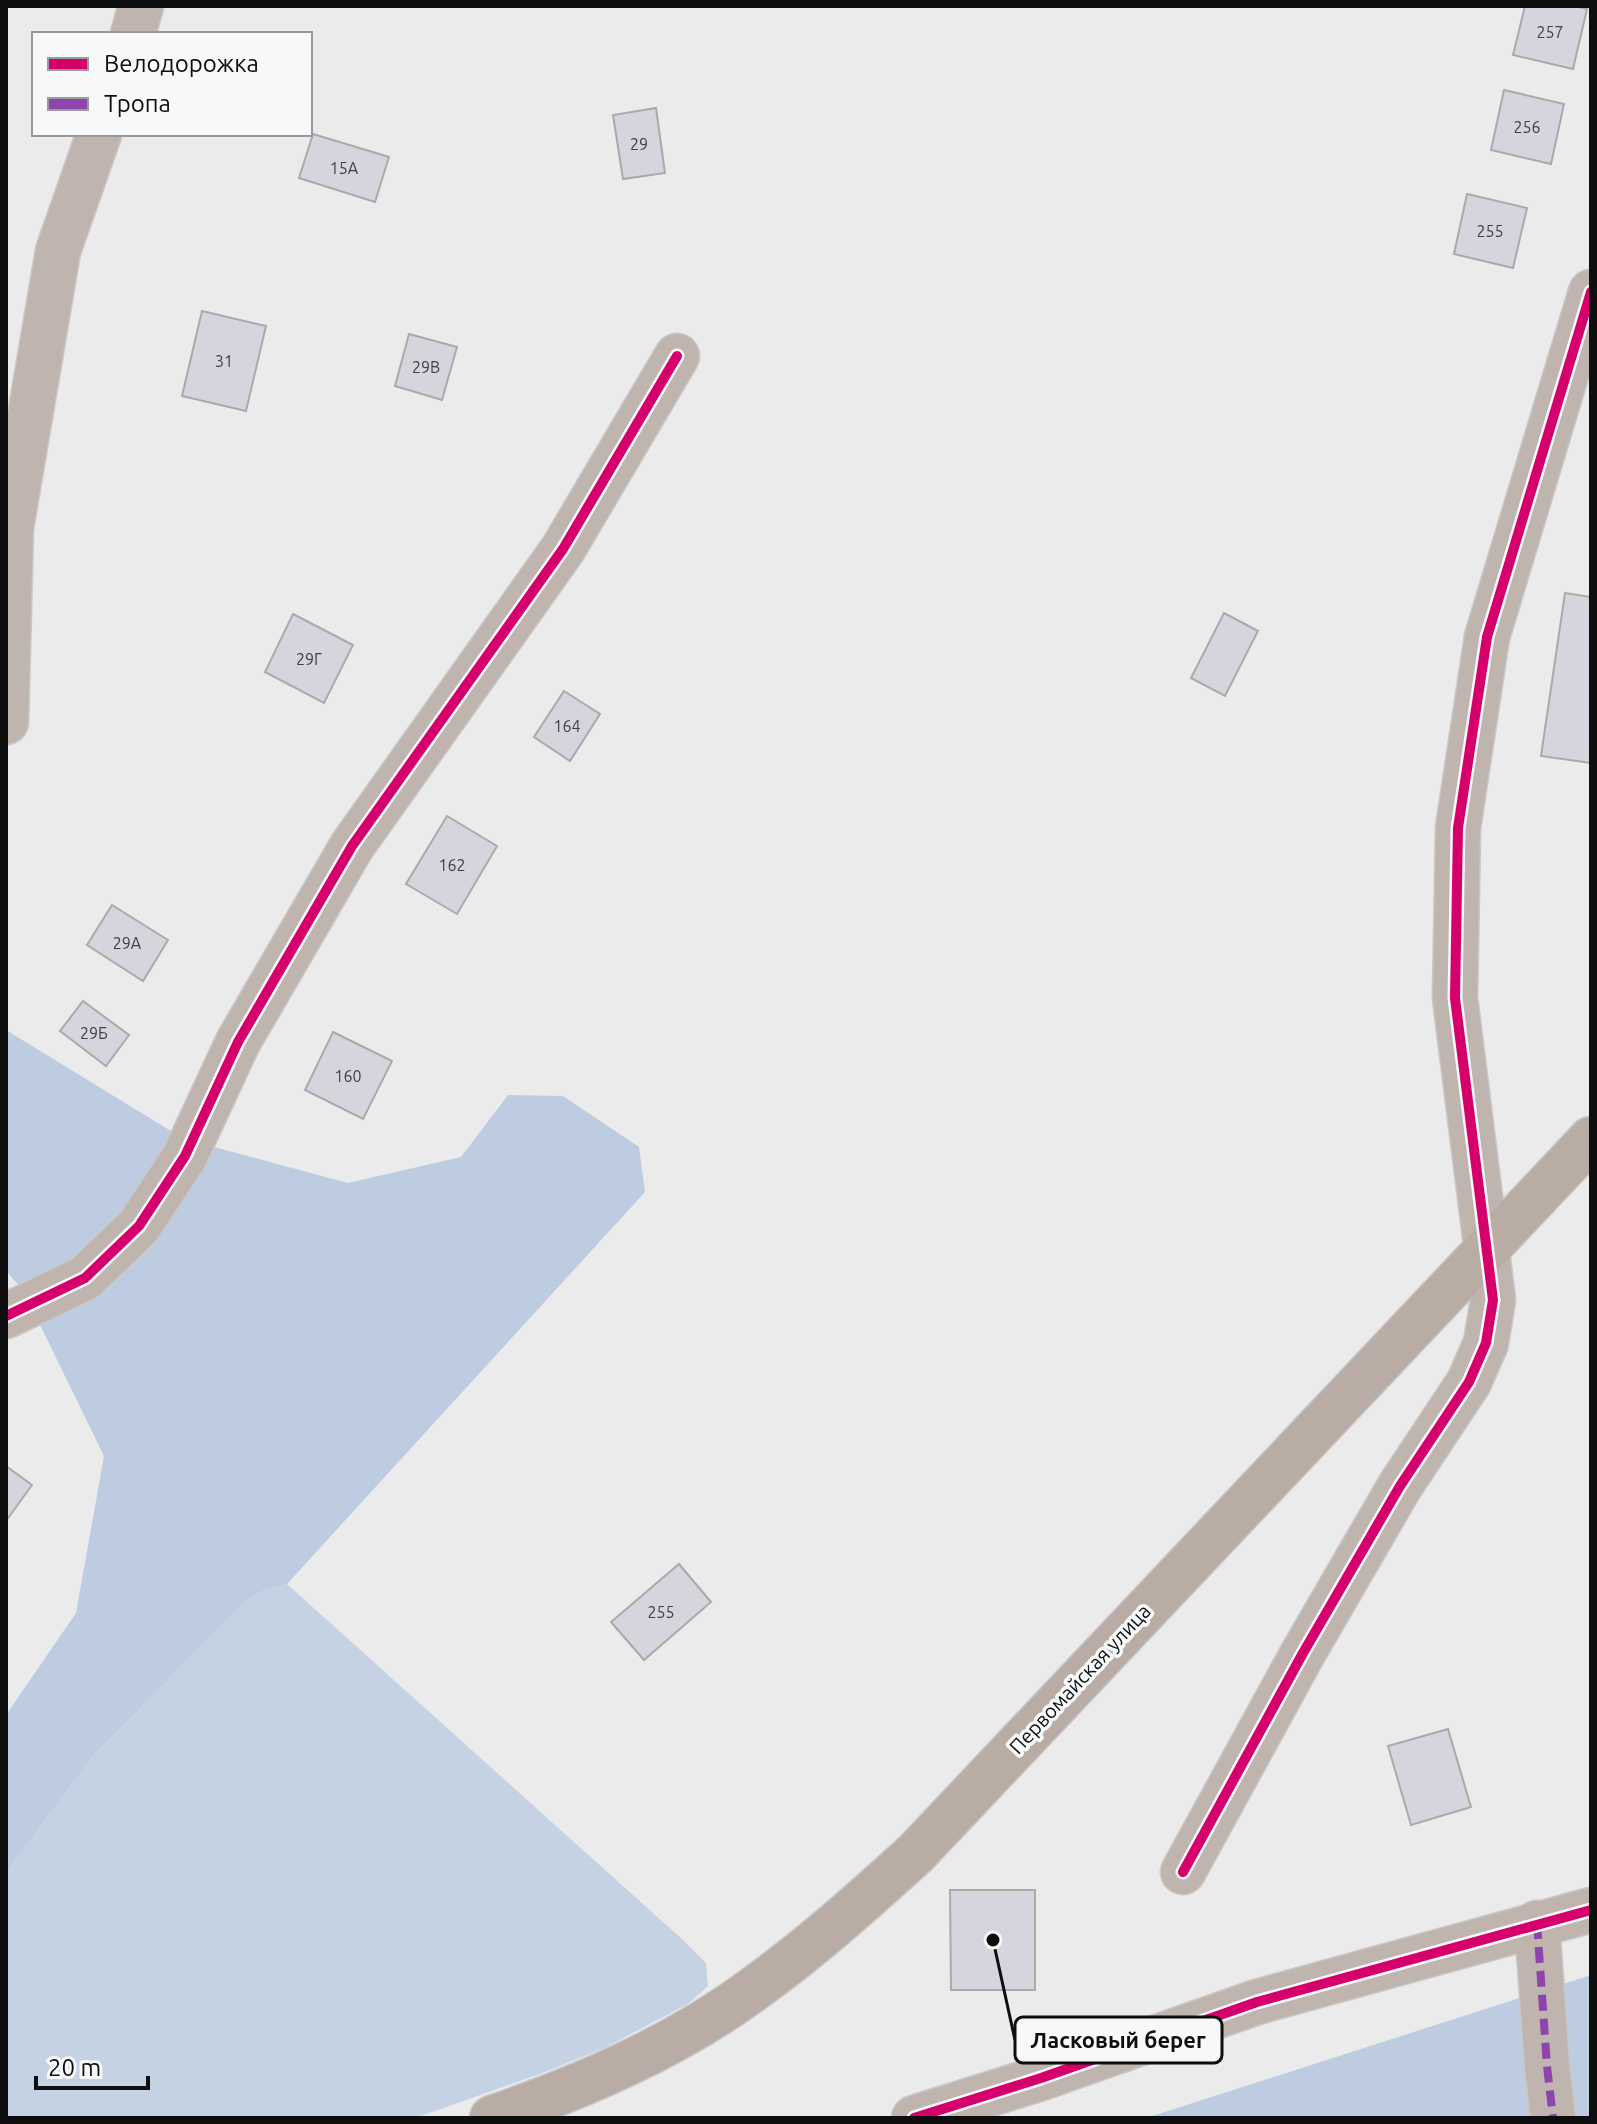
<svg xmlns="http://www.w3.org/2000/svg" width="1597" height="2124" font-family="Ubuntu,sans-serif">
<style>
.green{fill:#c4d2e4}
.forest{fill:#bdcce0}
.building{fill:#d6d4dd;stroke:#aaaaab;stroke-width:2}
.lines{fill:none;stroke-linecap:round;stroke-linejoin:round}
.minor-casing{stroke:#c8c8c8;stroke-width:47}
.major-casing{stroke:#c8c8c8;stroke-width:47}
.minor{stroke:#c0b5ae;stroke-width:44}
.major{stroke:#b8aca4;stroke-width:44}
.quiet{stroke:#8e44ad;stroke-width:8;stroke-dasharray:16 8;stroke-linecap:butt}
.cycleway-casing{stroke:#f7f8fa;stroke-width:15}
.cycleway{stroke:#d6006c;stroke-width:10}
.labels{text-anchor:middle;stroke-width:7;stroke-linejoin:round;paint-order:stroke}
.number-label{font-size:16px;fill:#404042}
.street-label{font-size:20px;fill:#0e0e0e;stroke:#f7f8fa}
.leader{fill:none;stroke:#0e0e0e;stroke-width:3}
.callout-dot{fill:#0e0e0e;stroke:#f7f8fa;stroke-width:3}
.callout{fill:#f7f8fa;stroke:#0e0e0e;stroke-width:3}
.callout-label{font-size:22px;text-anchor:middle;font-weight:bold;fill:#0e0e0e}
</style>
<rect width="100%" height="100%" fill="#ebebeb"/>
<path class="green" d="M287,1584l396,356 23,23 2,23 -20,18 -82,43 -66,27 -125,44h-409v-245l87,-117 153,-155 18,-11z"/>
<g class="forest">
<path d="M6,1030l178,109 164,44 113,-26 47,-62 55,1 76,51 6,45 -358,392 -23,6 -18,11 -153,155 -87,117v-158l70,-102 28,-157 -81,-166 -17,-19z"/>
<path d="M1588,1976h3v142h-445z"/>
</g>
<g class="building">
<path d="M1525,6h50l12,3 -14,60 -60,-14z"/>
<path d="M1504,90l60,14 -13,60 -60,-14z"/>
<path d="M656,108l9,65 -42,6 -10,-64z"/>
<path d="M313,134l76,23 -14,45 -76,-24z"/>
<path d="M1467,194l60,14 -14,60 -59,-14z"/>
<path d="M202,311l64,15 -20,85 -64,-15z"/>
<path d="M409,334l48,13 -15,53 -47,-14z"/>
<path d="M1565,593l26,4v166l-50,-7z"/>
<path d="M1224,613l34,18 -33,65 -34,-18z"/>
<path d="M293,614l60,31 -29,58 -59,-31z"/>
<path d="M564,691l36,23 -30,47 -36,-24z"/>
<path d="M447,816l50,30 -40,68 -51,-30z"/>
<path d="M112,905l56,35 -25,41 -56,-36z"/>
<path d="M83,1001l46,34 -23,31 -46,-35z"/>
<path d="M333,1032l59,29 -29,58 -58,-29z"/>
<path d="M6,1466l26,19 -26,36z"/>
<path d="M679,1564l32,38 -67,58 -33,-38z"/>
<path d="M1448,1729l23,78 -60,18 -23,-79z"/>
<path d="M950,1890h85v100h-84z"/>
</g>
<g class="lines">
<g class="minor-casing">
<g id="minor">
<path d="M133,34l8,-28"/>
<path d="M6,722l5,-194 47,-277 41,-117"/>
<path d="M6,1316l79,-38 54,-52 46,-70 53,-114 114,-196 211,-297 114,-193"/>
<path d="M1183,1872l120,-219 97,-167 69,-104 17,-39 7,-43 -38,-302 3,-170 29,-191 104,-345"/>
<path d="M1537,1923l10,143 6,52"/>
<path d="M914,2118l127,-40 216,-76 334,-92"/>
</g>
</g>
<g class="major-casing">
<path id="major" d="M492,2118c92,-32 185,-72 263,-130 57,-41 108,-87 160,-134l676,-715"/>
</g>
<use href="#minor" class="minor"/>
<use href="#major" class="major"/>
<path class="quiet" d="M1537,1923l10,143 6,52"/>
<g class="cycleway-casing">
<g id="cycleway">
<path d="M6,1316l79,-38 54,-52 46,-70 53,-114 114,-196 211,-297 114,-193"/>
<path d="M1183,1872l120,-219 97,-167 69,-104 17,-39 7,-43 -38,-302 3,-170 29,-191 104,-345"/>
<path d="M914,2118l127,-40 216,-76 334,-92"/>
</g>
</g>
<use href="#cycleway" class="cycleway"/>
</g>
<g class="labels">
<g class="number-label">
<text x="1550" y="38">257</text>
<text x="1527" y="133">256</text>
<text x="639" y="150">29</text>
<text x="344" y="174">15А</text>
<text x="1490" y="237">255</text>
<text x="224" y="367">31</text>
<text x="426" y="373">29В</text>
<text x="309" y="665">29Г</text>
<text x="567" y="732">164</text>
<text x="452" y="871">162</text>
<text x="127" y="949">29А</text>
<text x="94" y="1039">29Б</text>
<text x="348" y="1082">160</text>
<text x="661" y="1618">255</text>
</g>
<g class="street-label">
<text transform="translate(1080 1679) rotate(-47)" y="7">Первомайская улица</text>
</g>
</g>
<path class="leader" d="M993 1940L1015 2040"/>
<circle class="callout-dot" cx="993" cy="1940" r="8"/>
<rect class="callout" x="1015" y="2017" width="207" height="46" rx="8"/>
<g class="callout-label">
<text x="1118" y="2048">Ласковый берег</text>
</g>
<rect width="1597" height="2124" fill="none" stroke="#0e0e0e" stroke-width="16"/>
<rect x="32" y="32" width="280" height="104" fill="#f7f8fa" stroke="#9a9a9c" stroke-width="2"/>
<rect x="48" y="58" width="40" height="12" fill="#d6006c" stroke="#9a9a9c" stroke-width="2"/>
<text x="104" y="72" font-size="24" fill="#0e0e0e">Велодорожка</text>
<rect x="48" y="98" width="40" height="12" fill="#8e44ad" stroke="#9a9a9c" stroke-width="2"/>
<text x="104" y="112" font-size="24" fill="#0e0e0e">Тропа</text>
<path d="M36 2076v12h112v-12" fill="none" stroke="#0e0e0e" stroke-width="4"/>
<text x="48" y="2076" font-size="24" fill="#0e0e0e" stroke="#f7f8fa" stroke-width="6" paint-order="stroke">20 m</text>
</svg>
